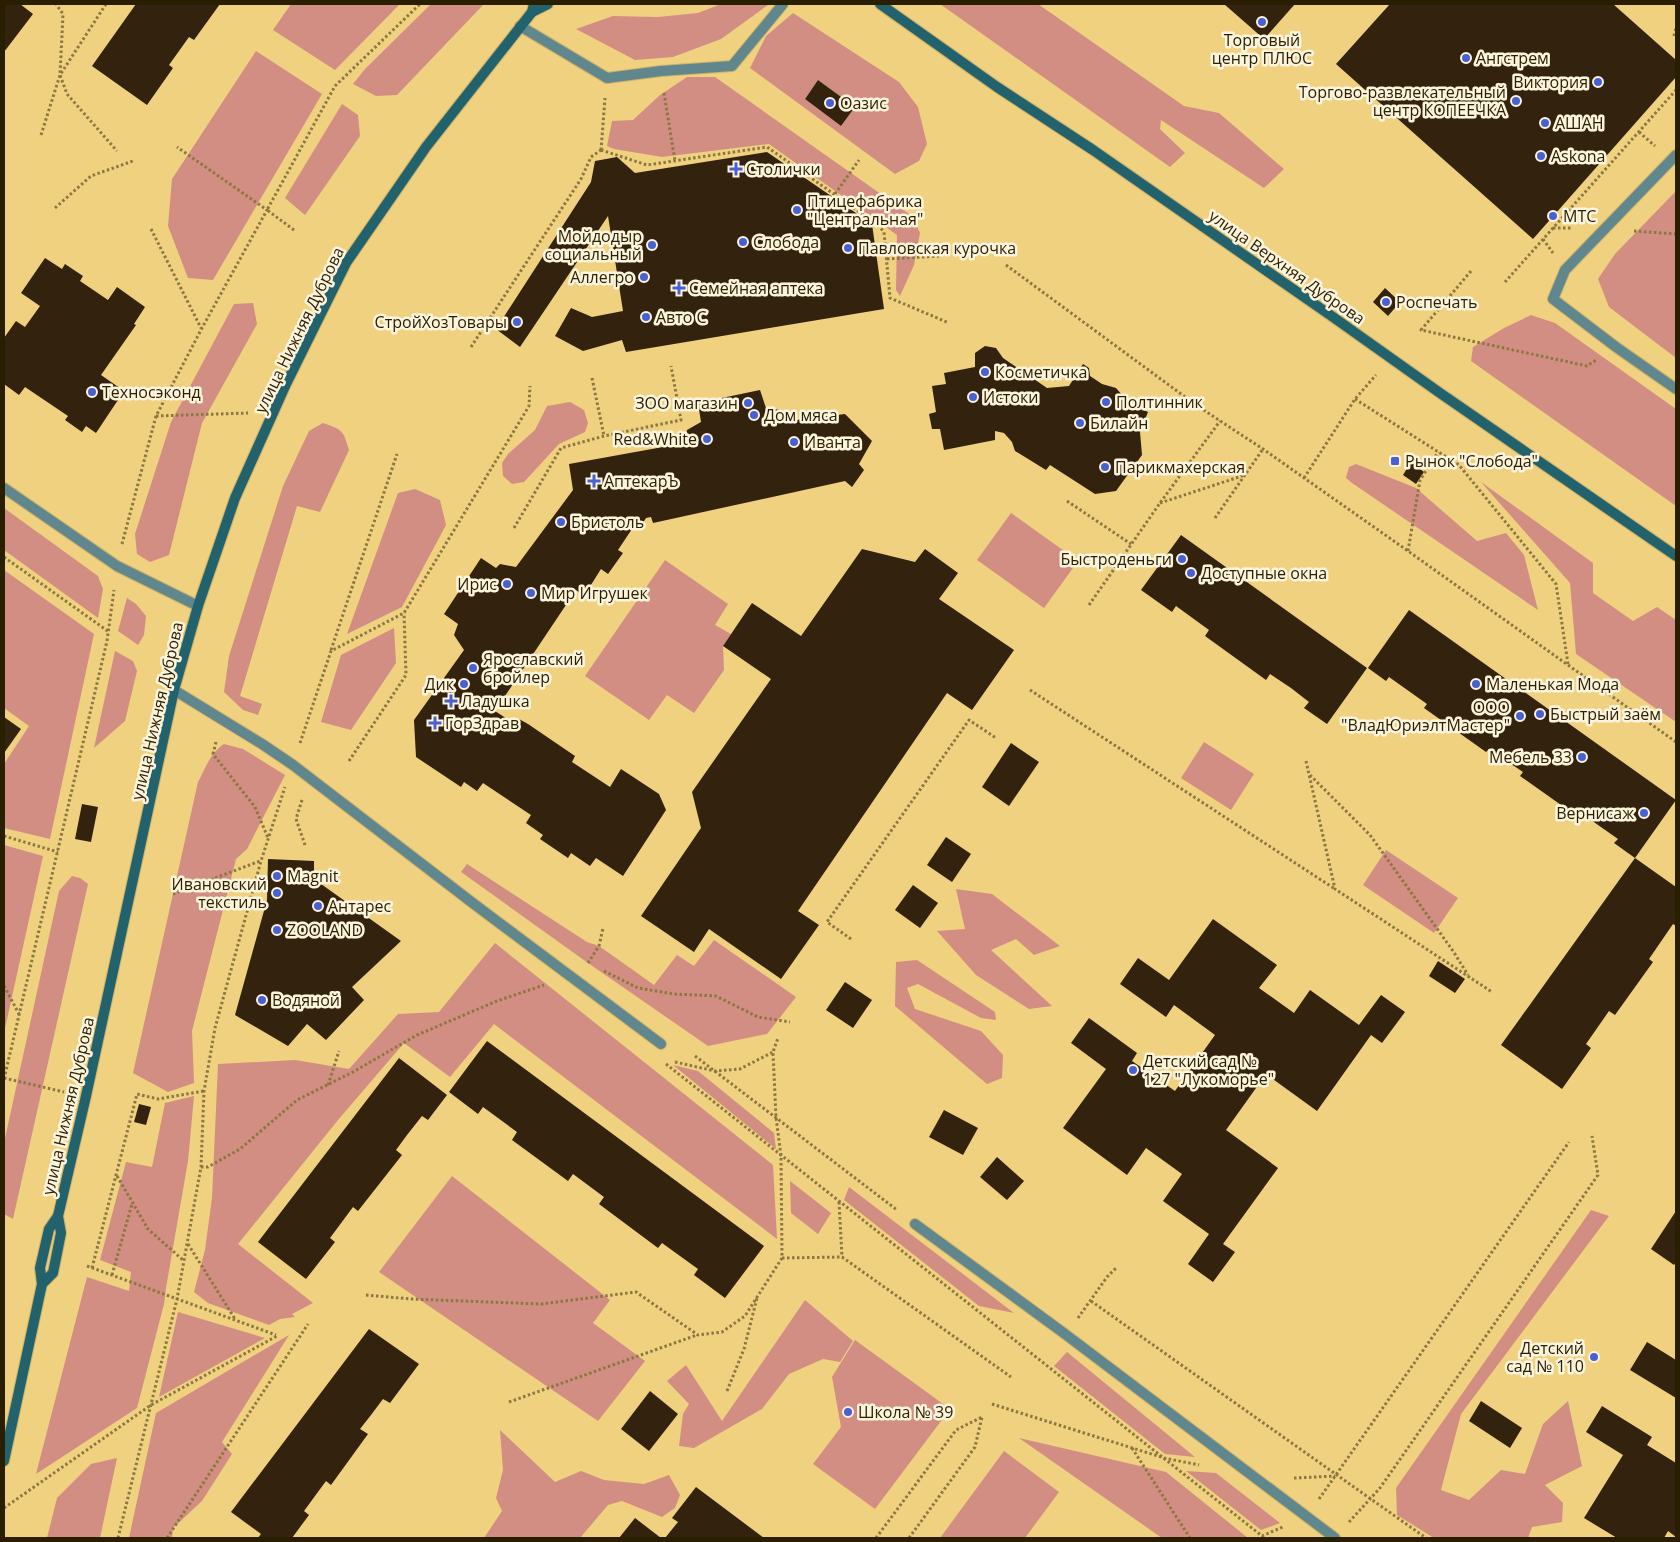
<svg xmlns="http://www.w3.org/2000/svg" width="1680" height="1542" font-family="'Open Sans',sans-serif">
<style>
.green{fill:#d28e83;fill-rule:evenodd}
.building{fill:#33220d}
.lines{fill:none;stroke-linecap:round;stroke-linejoin:round}
.lane-casing{stroke:#cbb169;stroke-width:12}
.street-casing{stroke:#cbb169;stroke-width:12}
.secondary-casing{stroke:#cbb169;stroke-width:12}
.path{stroke:#8c7740;stroke-width:3;stroke-dasharray:2.5 2.5;stroke-linecap:butt}
.lane{stroke:#61878e;stroke-width:10}
.street{stroke:#61878e;stroke-width:10}
.secondary{stroke:#22626c;stroke-width:10}
.poi-dot{fill:#4760d4;stroke:#fdf4dd;stroke-width:2}
.labels{text-anchor:middle;stroke-width:5;stroke-linejoin:round;paint-order:stroke}
.poi-label{font-size:16px;fill:#291e00;stroke:#fdf4dd;text-anchor:start}
.street-label{font-size:16px;fill:#291e00;stroke:#fdf4dd}
</style>
<rect width="100%" height="100%" fill="#efd180"/>
<g class="green">
<path d="M291,4h109l-65,66 -62,-40z"/>
<path d="M431,4h53l-87,91 -21,1 -23,-12 12,-15z"/>
<path d="M721,4l47,1 -47,34 -48,18 -38,3 -59,-31 37,-13 45,1 40,-4z"/>
<path d="M940,4h98l146,102 35,7 65,56 -20,19 -103,-68 -1,9 25,24 -15,14z"/>
<path d="M793,13l106,69 19,25 9,37 -8,17 -24,13 -145,-106 16,-32zM818,80l37,27 -14,19 -36,-27z"/>
<path d="M256,51l66,43 -109,186 -25,-2 -20,-52 4,-47z"/>
<path d="M687,77h28l197,139 8,17 -6,32 -14,31 -4,-6 1,-55 -128,-91 -107,13 -48,-8 -7,-3 5,-25 21,-1 27,-25z"/>
<path d="M342,104l16,11 2,21 -55,79 -20,-17z"/>
<path d="M1676,191v167l-67,-51 -11,-28 17,-25z"/>
<path d="M253,303l4,21 -55,99 -33,132 -19,7 -13,-8 -2,-20 36,-112 63,-118z"/>
<path d="M1531,315l24,8 121,86v97l-205,-145 2,-14 31,-19z"/>
<path d="M570,402l14,8 4,13 -3,9 -26,12 -35,38 -12,2 -9,-8 -1,-13 6,-9 27,-24 12,-24z"/>
<path d="M323,423c20,7 20,7 26,27l-29,62 -23,-6 -57,190 22,8 -4,11 -15,-5 -19,-18 5,-36 54,-170 26,-55z"/>
<path d="M1356,464l60,24 61,53 29,-8 18,22 14,55 -186,-127 -6,-5 3,-11z"/>
<path d="M1481,482l112,81v30l40,28 24,-14 19,13v102l-100,-68 -6,-71z"/>
<path d="M415,489l25,11 6,25 -44,82 -55,27 51,-141z"/>
<path d="M4,508l94,68 5,13 -5,29 -94,-68z"/>
<path d="M1011,513l67,48 -34,47 -67,-48z"/>
<path d="M665,560l63,44 -13,21 16,9 -8,12 1,24 -30,43 -27,-18 -18,25 -64,-44z"/>
<path d="M4,570l90,64 -44,205 -46,-11v-64l25,-38 -25,-18z"/>
<path d="M127,598l9,6 10,12 -2,19 -6,10 -20,-14z"/>
<path d="M394,628l2,35 -45,67 -30,-8 20,-67z"/>
<path d="M115,651l18,10 4,10 -12,50 -31,27z"/>
<path d="M1204,742l50,32 -23,36 -50,-32z"/>
<path d="M224,744l19,5 42,26 -38,74 -11,10 -44,172 2,52 -26,9 -35,-19 65,-291c7,-13 13,-30 26,-38z"/>
<path d="M4,845l39,11 -39,177z"/>
<path d="M1386,850l72,48 -24,35 -71,-48z"/>
<path d="M467,864l120,78 12,4 55,39 23,-30 17,11 20,-26 82,57 -29,37 -59,12 -120,-83 -127,-91z"/>
<path d="M72,876l8,2 8,6 -75,335 -9,-5v-71l55,-252z"/>
<path d="M956,889l36,5 68,52 -26,9 -18,-16 -25,11 61,56 -23,3 -53,-34 -39,-44 28,-2z"/>
<path d="M495,943l278,222 4,74 -283,-215 -44,53 -46,-34 -66,77 -100,124 75,59 -21,11 3,3 -15,2 -11,6 -61,-22 -14,-11 11,-42 7,-52 6,-134 77,-4 54,9 49,-55 41,-2z"/>
<path d="M917,960l78,52 1,8 -15,-2 -63,-34 -11,4 8,21 66,22 22,24 -1,23 -15,6 -92,-78 1,-44z"/>
<path d="M673,1065l25,6 76,62 2,16z"/>
<path d="M194,1096l-6,65 -22,127 -2,16 -27,104 -101,66 51,-197 42,14 2,-19 -31,-12 26,-98 26,5 13,-64z"/>
<path d="M452,1176l158,124 -17,23 52,38 -47,60 -219,-149z"/>
<path d="M790,1181l41,32 -13,21 -27,-21z"/>
<path d="M849,1187l165,126 -35,-7 -135,-106z"/>
<path d="M1591,1210l18,6 -148,198 -20,76 28,10 32,-30 24,4 18,-50 25,-23 14,65 -37,19 18,18 -1,19 -30,5 -4,11h-94l-37,-23 -1,-27z"/>
<path d="M805,1300l48,41 -13,21 -17,-3 -34,15 -27,35 -68,39 -15,-2 4,-32 6,-10 -22,-23 19,-16 36,56z"/>
<path d="M178,1312l87,26 -106,59z"/>
<path d="M289,1335l-67,107 10,12 -30,47 -29,27 -1,10h-43l27,-125z"/>
<path d="M855,1340l95,69 -75,100 -62,-45 28,-37 -9,-50z"/>
<path d="M1067,1352l128,105 -30,-3 -111,-88z"/>
<path d="M500,1430l55,52 26,-11 23,9 40,4 25,-9 11,20 -5,13 -13,9 -40,-16 -14,4 -28,33h-96l18,-27 -6,-13 7,-28z"/>
<path d="M1019,1438l147,34 82,66h-86z"/>
<path d="M1004,1451l55,41 -34,46h-85z"/>
<path d="M117,1458l-17,80h-53l10,-40 34,-34z"/>
<path d="M1186,1471l30,2 64,50 -19,7z"/>
</g>
<g class="building">
<path d="M4,4h16l13,10 -29,38z"/>
<path d="M136,4h84l-26,36 -5,-3 -20,28 4,3 -26,37 -55,-39z"/>
<path d="M1224,4h71l-31,35z"/>
<path d="M1390,4h223l63,56v17l-143,162 -197,-175z"/>
<path d="M818,80l37,27 -14,19 -36,-27z"/>
<path d="M767,152l105,72 12,85 -258,43 -4,-12 -39,11 -28,-15 16,-28 21,9 31,-6 -15,-95 -88,131 -24,-18 95,-147 4,-21 22,-4 18,16z"/>
<path d="M45,258l17,11 3,-5 18,12 -3,5 28,19 9,-13 28,20 -11,17 2,1 -35,50 23,16 -28,42 -10,-7 -4,6 -17,-12 3,-4 -43,-29 -6,8 -15,-11v-46l12,-17 9,6 15,-21 -19,-13z"/>
<path d="M1385,288l15,14 -12,14 -15,-14z"/>
<path d="M985,346l11,2 7,10 44,30 22,-2 14,-22 6,4 1,8 12,8 14,4 14,16 18,8 -8,20 2,23 -26,36 -21,3 -45,-29 -4,5 -31,-19 -3,-9 -8,-9 -9,-2v9l-51,10 -4,-21h-8l-3,-15 7,-2 -4,-26 14,-2 -2,-11 31,-6v-14z"/>
<path d="M760,390l6,18 14,2 8,11 57,-7 27,27 -13,23 5,6 -12,17 -7,-6 -192,42 -2,-6 -5,1 -5,8h-7l-16,24 5,3 -15,21 -7,-5 -17,27 -8,-6 -81,121 20,13 4,-5 9,5 47,32 -3,6 38,25 11,-18 38,25 7,16 -43,66 -27,-18 -6,8 -19,-13 -3,5 -28,-19 3,-4 -17,-12 5,-8 -48,-32 -6,8 -13,-9 -3,5 -45,-30 -2,-37 50,-70 -10,-15 4,-11 -14,-10 37,-56 15,10 4,-4 16,3 57,-77 -4,-26 116,-21 2,-13 14,-8 -3,-19z"/>
<path d="M1411,462l13,10 -8,12 -13,-9z"/>
<path d="M1181,535l186,133 -40,56 -23,-16 5,-6 -18,-14 -21,-14 -4,6 -61,-44 4,-6 -33,-24 -4,6 -31,-22z"/>
<path d="M862,549l53,13 10,-13 33,24 -19,26 75,51 -42,60 -25,-17 -149,218 21,14 -38,54 -72,-50 -15,23 -53,-36 60,-88 -9,-36 79,-113 -48,-33 29,-43 49,33z"/>
<path d="M1409,610l267,190 -41,58 -21,-15 4,-4 -37,-26 -3,4 -58,-41 3,-4 -34,-23 -3,3 -62,-44 3,-4 -38,-27 -3,4 -18,-13z"/>
<path d="M4,717l17,12 -17,24z"/>
<path d="M1011,743l28,19 -30,44 -27,-19z"/>
<path d="M82,804l16,3 -7,35 -16,-3z"/>
<path d="M946,837l25,17 -19,28 -25,-17z"/>
<path d="M1635,858l41,29v39l-3,-2 -24,35 4,3 -38,53 -6,-4 -23,33 5,4 -29,41 -61,-44z"/>
<path d="M268,859l46,2v18l87,62 -49,46 12,13 -38,40 -19,-16 -19,22 -53,-31 32,-115z"/>
<path d="M913,885l25,18 -18,25 -25,-18z"/>
<path d="M1213,919l64,46 -18,23 35,25 16,-23 49,35 22,-30 24,17 -23,31 -11,-8 -54,76 -51,-37 -40,56 52,38 -55,76 12,8 -22,30 -25,-18 21,-30 -46,-33 19,-27 -36,-26 -19,27 -64,-47 43,-59 -35,-26 18,-25 48,35 -5,8 43,30 40,-56 -41,-30 -8,12 -46,-33 18,-26 31,22z"/>
<path d="M1438,961l27,18 -10,14 -26,-17z"/>
<path d="M845,982l27,18 -19,28 -27,-18z"/>
<path d="M487,1041l277,205 -39,52 -31,-23 4,-6 -36,-26 -4,5 -59,-44 5,-7 -31,-23 -5,7 -56,-41 5,-8 -34,-25 -5,7 -29,-22z"/>
<path d="M399,1058l48,37 -19,25 -6,-4 -15,19 -11,15 6,5 -44,56 -5,-4 -23,31 5,4 -29,37 -48,-37z"/>
<path d="M139,1104l12,3 -5,18 -12,-3z"/>
<path d="M944,1110l34,18 -15,27 -34,-18z"/>
<path d="M997,1157l27,24 -17,19 -27,-23z"/>
<path d="M1676,1211v51l-2,3 -23,-16z"/>
<path d="M369,1329l50,35 -29,39 -7,-4 -12,16 -11,14 8,5 -37,51 -5,-4 -22,30 5,4 -17,23h-34l3,-4 -30,-22z"/>
<path d="M1647,1342l29,18v38l-46,-28z"/>
<path d="M650,1391l28,23 -29,37 -28,-22z"/>
<path d="M1481,1401l41,27 -12,20 -41,-27z"/>
<path d="M1602,1406l50,31 -5,8 29,18v74l-8,-6 -4,7h-47l-33,-20 39,-63 -37,-23z"/>
<path d="M696,1487l68,51h-99l13,-16 -6,-4z"/>
<path d="M635,1518l26,20h-42z"/>
</g>
<g class="lines">
<g class="lane-casing">
<path id="lane" d="M520,26l87,52 54,-7 71,-5 51,-62"/>
</g>
<g class="street-casing">
<g id="street">
<path d="M1676,155l-111,115 -12,29 63,48 60,42"/>
<path d="M4,488l113,78 81,40"/>
<path d="M174,690l88,54 31,21 181,139 187,140"/>
<path d="M915,1224l150,110 270,204"/>
</g>
</g>
<g class="secondary-casing">
<g id="secondary">
<path d="M880,4l117,83 96,63 240,167 107,76 236,163"/>
<path d="M532,12l16,-8"/>
<path d="M42,1284l-2,-16 9,-39 9,-13"/>
<path d="M4,1461l38,-177 11,-11 8,-40 -3,-17 28,-120 88,-406 24,-84 37,-108 51,-114 60,-121 80,-116 106,-135 2,-8"/>
</g>
</g>
<g class="path">
<path d="M106,4l-46,71 7,19 50,57"/>
<path d="M1674,36l2,-8"/>
<path d="M664,93l11,68"/>
<path d="M1639,132l16,14"/>
<path d="M41,135l19,-60 3,-61 -7,-10"/>
<path d="M601,150l46,15 120,-18 111,78 6,7 6,66 59,25"/>
<path d="M601,150l4,-52"/>
<path d="M835,194l24,-34"/>
<path d="M55,208l36,-32 42,-15"/>
<path d="M1553,228h20"/>
<path d="M151,229l50,99"/>
<path d="M294,230l-27,-20 68,-124 85,-82"/>
<path d="M1634,231l42,3"/>
<path d="M1543,239l10,14"/>
<path d="M887,259l53,-3"/>
<path d="M1006,265l190,140 67,44 145,102 268,191"/>
<path d="M1471,271l-50,59 166,36 9,-6"/>
<path d="M1505,282l171,-192"/>
<path d="M471,347l110,-168 10,-22 10,-7"/>
<path d="M592,378l12,58"/>
<path d="M1355,399l104,66 97,119 12,80"/>
<path d="M156,416l92,-3"/>
<path d="M1304,478l51,-79 21,-24"/>
<path d="M1067,501l64,43"/>
<path d="M1160,503l85,-28"/>
<path d="M1215,518l48,-69"/>
<path d="M514,528l47,-80 43,-12 77,-16 -10,-54"/>
<path d="M122,544l34,-128 46,-88 65,-118 -90,-63"/>
<path d="M1408,551l12,-71 18,-28"/>
<path d="M4,557l105,75"/>
<path d="M1089,605l71,-102 60,-82"/>
<path d="M331,650l66,-196"/>
<path d="M1030,690l305,199"/>
<path d="M216,742l-3,12 42,53 13,31"/>
<path d="M300,743l31,-92 73,-38 125,-207 1,-20"/>
<path d="M349,761l57,-86 -2,-62"/>
<path d="M1306,761l29,128 157,103"/>
<path d="M1310,775l60,60 83,116 15,24"/>
<path d="M302,800l-6,19 9,26"/>
<path d="M4,836l54,16"/>
<path d="M173,894l87,-33"/>
<path d="M851,939l-24,-17 142,-202 27,18"/>
<path d="M588,963l11,-17 4,-18"/>
<path d="M604,971l34,17 36,6 42,2 42,21 32,5"/>
<path d="M4,986l15,28"/>
<path d="M695,1056l202,154"/>
<path d="M675,1062l40,9 25,-2 33,-17"/>
<path d="M666,1064l596,472 21,-9"/>
<path d="M4,1078l60,14"/>
<path d="M4,1079l103,-438 7,-51"/>
<path d="M328,1085l11,-34"/>
<path d="M201,1167h7l32,-18 57,-49 56,-28 64,-37 80,-34 47,-16"/>
<path d="M117,1176l31,53 36,32"/>
<path d="M839,1202l3,55"/>
<path d="M188,1244l47,75"/>
<path d="M782,1258l60,-1 169,120"/>
<path d="M87,1266l189,69"/>
<path d="M92,1268l45,-174 21,5 46,-8"/>
<path d="M112,1275l20,-71"/>
<path d="M366,1295l45,4 130,5 95,-12 62,43 24,-3 23,-16 37,-58 -1,-102 -5,-39 -3,-65 5,-14"/>
<path d="M1091,1301l335,237"/>
<path d="M1078,1318l29,-41 10,-10"/>
<path d="M727,1391l17,-42 13,-51"/>
<path d="M509,1402l188,-67"/>
<path d="M992,1404l172,54 35,7"/>
<path d="M1132,1448l58,90"/>
<path d="M1294,1478l41,-2"/>
<path d="M1319,1499l250,-357"/>
<path d="M4,1508l147,-103 126,-69"/>
<path d="M1349,1522l31,-34 218,-313 -6,-39"/>
<path d="M118,1538l59,-239 24,-132 3,-76 11,-63 46,-167 24,-74"/>
<path d="M167,1538l141,-214"/>
<path d="M876,1538l80,-108 26,-13"/>
<path d="M909,1538l66,-91 7,-30"/>
</g>
<use href="#lane" class="lane"/>
<use href="#street" class="street"/>
<use href="#secondary" class="secondary"/>
</g>
<g class="poi-dot">
<circle cx="1262" cy="22" r="5"/>
<circle cx="1466" cy="58" r="5"/>
<circle cx="1598" cy="82" r="5"/>
<circle cx="1516" cy="101" r="5"/>
<circle cx="830" cy="103" r="5"/>
<circle cx="1545" cy="123" r="5"/>
<circle cx="1541" cy="156" r="5"/>
<path d="M733.5 161.5h5v5h5v5h-5v5h-5v-5h-5v-5h5z"/>
<circle cx="797" cy="210" r="5"/>
<circle cx="1553" cy="216" r="5"/>
<circle cx="743" cy="242" r="5"/>
<circle cx="652" cy="245" r="5"/>
<circle cx="848" cy="248" r="5"/>
<circle cx="644" cy="277" r="5"/>
<path d="M676.5 280.5h5v5h5v5h-5v5h-5v-5h-5v-5h5z"/>
<circle cx="1386" cy="302" r="5"/>
<circle cx="646" cy="317" r="5"/>
<circle cx="517" cy="322" r="5"/>
<circle cx="985" cy="372" r="5"/>
<circle cx="92" cy="392" r="5"/>
<circle cx="973" cy="397" r="5"/>
<circle cx="1106" cy="402" r="5"/>
<circle cx="748" cy="403" r="5"/>
<circle cx="754" cy="415" r="5"/>
<circle cx="1080" cy="423" r="5"/>
<circle cx="707" cy="439" r="5"/>
<circle cx="794" cy="442" r="5"/>
<rect x="1390" y="456" width="10" height="10" rx="2.5"/>
<circle cx="1105" cy="467" r="5"/>
<path d="M591.5 473.5h5v5h5v5h-5v5h-5v-5h-5v-5h5z"/>
<circle cx="561" cy="522" r="5"/>
<circle cx="1182" cy="559" r="5"/>
<circle cx="1191" cy="573" r="5"/>
<circle cx="507" cy="584" r="5"/>
<circle cx="531" cy="593" r="5"/>
<circle cx="473" cy="668" r="5"/>
<circle cx="464" cy="684" r="5"/>
<circle cx="1476" cy="684" r="5"/>
<path d="M448.5 693.5h5v5h5v5h-5v5h-5v-5h-5v-5h5z"/>
<circle cx="1540" cy="714" r="5"/>
<circle cx="1520" cy="716" r="5"/>
<path d="M432.5 715.5h5v5h5v5h-5v5h-5v-5h-5v-5h5z"/>
<circle cx="1582" cy="757" r="5"/>
<circle cx="1644" cy="813" r="5"/>
<circle cx="277" cy="876" r="5"/>
<circle cx="277" cy="893" r="5"/>
<circle cx="318" cy="906" r="5"/>
<circle cx="277" cy="930" r="5"/>
<circle cx="262" cy="1000" r="5"/>
<circle cx="1133" cy="1070" r="5"/>
<circle cx="1594" cy="1357" r="5"/>
<circle cx="848" cy="1412" r="5"/>
</g>
<g class="labels">
<g class="poi-label">
<text x="1262" y="46" text-anchor="middle">Торговый<tspan x="1262" dy="18">центр ПЛЮС</tspan></text>
<text x="1476" y="64">Ангстрем</text>
<text x="1588" y="88" text-anchor="end">Виктория</text>
<text x="1506" y="98" text-anchor="end">Торгово-развлекательный<tspan x="1506" dy="18">центр КОПЕЕЧКА</tspan></text>
<text x="840" y="109">Оазис</text>
<text x="1555" y="129">АШАН</text>
<text x="1551" y="162">Askona</text>
<text x="746" y="175">Столички</text>
<text x="807" y="207">Птицефабрика<tspan x="807" dy="18">"Центральная"</tspan></text>
<text x="1563" y="222">МТС</text>
<text x="642" y="242" text-anchor="end">Мойдодыр<tspan x="642" dy="18">социальный</tspan></text>
<text x="753" y="248">Слобода</text>
<text x="858" y="254">Павловская курочка</text>
<text x="634" y="283" text-anchor="end">Аллегро</text>
<text x="689" y="294">Семейная аптека</text>
<text x="1396" y="308">Роспечать</text>
<text x="656" y="323">Авто С</text>
<text x="507" y="328" text-anchor="end">СтройХозТовары</text>
<text x="995" y="378">Косметичка</text>
<text x="102" y="398">Техносэконд</text>
<text x="983" y="403">Истоки</text>
<text x="1116" y="408">Полтинник</text>
<text x="738" y="409" text-anchor="end">ЗОО магазин</text>
<text x="764" y="421">Дом мяса</text>
<text x="1090" y="429">Билайн</text>
<text x="697" y="445" text-anchor="end">Red&amp;White</text>
<text x="804" y="448">Иванта</text>
<text x="1405" y="467">Рынок "Слобода"</text>
<text x="1115" y="473">Парикмахерская</text>
<text x="604" y="487">АптекарЪ</text>
<text x="571" y="528">Бристоль</text>
<text x="1172" y="565" text-anchor="end">Быстроденьги</text>
<text x="1201" y="579">Доступные окна</text>
<text x="497" y="590" text-anchor="end">Ирис</text>
<text x="541" y="599">Мир Игрушек</text>
<text x="483" y="665">Ярославский<tspan x="483" dy="18">бройлер</tspan></text>
<text x="454" y="690" text-anchor="end">Дик</text>
<text x="1486" y="690">Маленькая Мода</text>
<text x="461" y="707">Ладушка</text>
<text x="1510" y="713" text-anchor="end">ООО<tspan x="1510" dy="18">"ВладЮриэлтМастер"</tspan></text>
<text x="1550" y="720">Быстрый заём</text>
<text x="445" y="729">ГорЗдрав</text>
<text x="1572" y="763" text-anchor="end">Мебель 33</text>
<text x="1634" y="819" text-anchor="end">Вернисаж</text>
<text x="287" y="882">Magnit</text>
<text x="267" y="890" text-anchor="end">Ивановский<tspan x="267" dy="18">текстиль</tspan></text>
<text x="328" y="912">Антарес</text>
<text x="287" y="936">ZOOLAND</text>
<text x="272" y="1006">Водяной</text>
<text x="1143" y="1067">Детский сад №<tspan x="1143" dy="18">127 "Лукоморье"</tspan></text>
<text x="1584" y="1354" text-anchor="end">Детский<tspan x="1584" dy="18">сад № 110</tspan></text>
<text x="858" y="1418">Школа № 39</text>
</g>
<g class="street-label">
<text transform="translate(1287 267) rotate(35)" y="6">улица Верхняя Дуброва</text>
<text transform="translate(299 330) rotate(-64)" y="6">улица Нижняя Дуброва</text>
<text transform="translate(157 711) rotate(-77)" y="6">улица Нижняя Дуброва</text>
<text transform="translate(68 1106) rotate(-77)" y="6">улица Нижняя Дуброва</text>
</g>
</g>
<rect width="1680" height="1542" fill="none" stroke="#291e00" stroke-width="10"/>
</svg>
